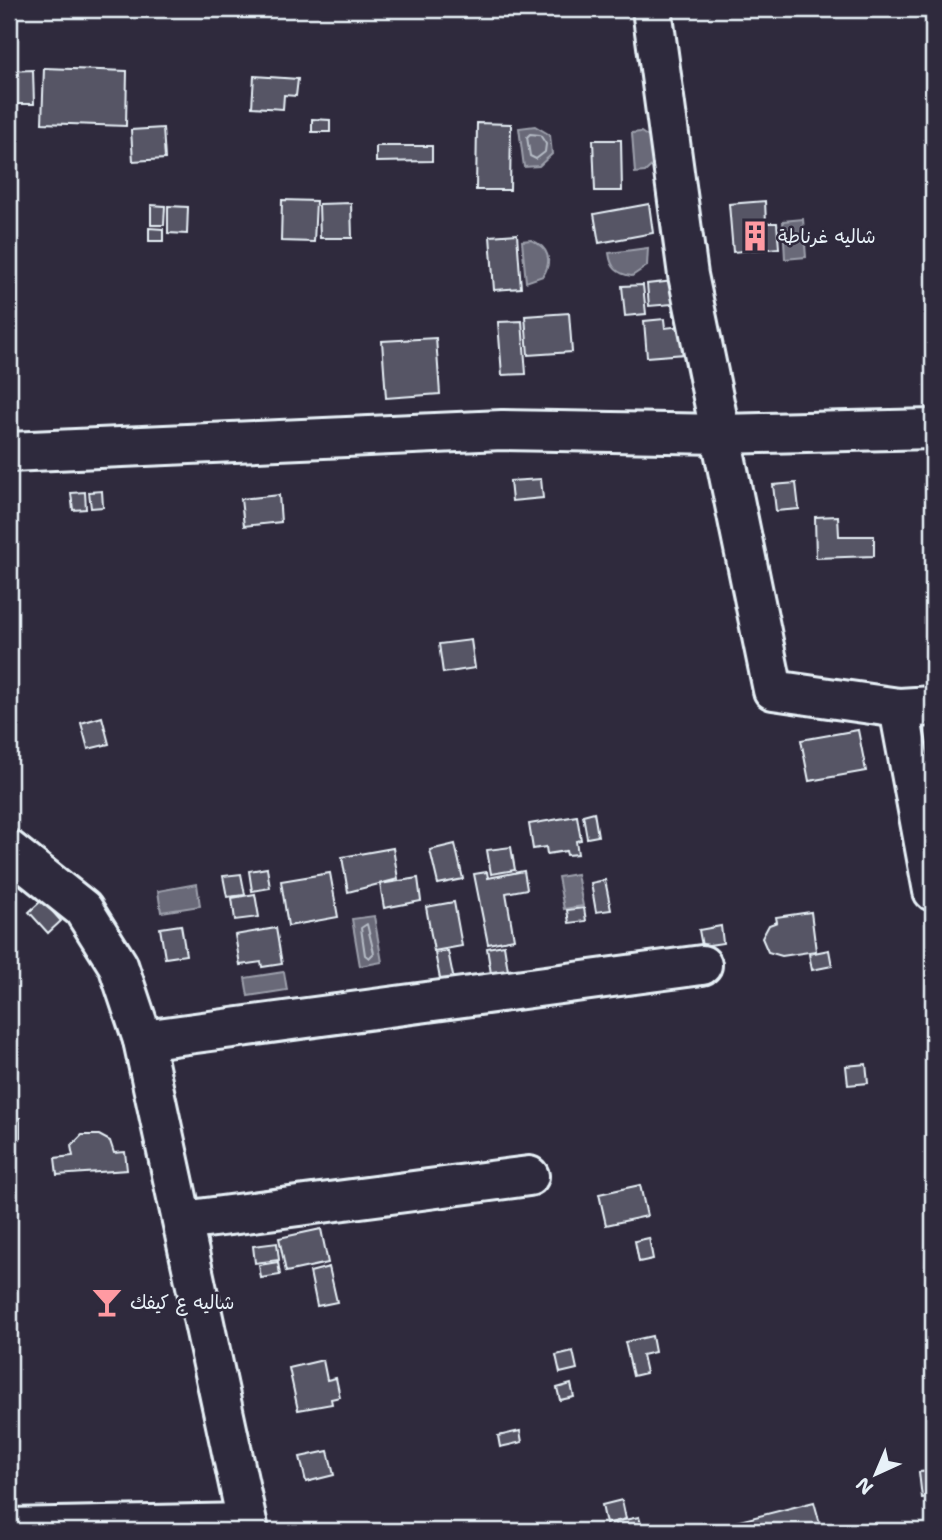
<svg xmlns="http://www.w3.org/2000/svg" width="942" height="1540" font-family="'Shantell Sans','Playpen Sans Arabic',sans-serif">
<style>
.water{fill:#696978;stroke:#9c9fab;stroke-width:2}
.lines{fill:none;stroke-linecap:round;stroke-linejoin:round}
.shore{stroke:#b5bbc5;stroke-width:2}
.building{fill:#575565;stroke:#e8f1f8;stroke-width:2}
.minor-casing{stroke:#e8f1f8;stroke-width:44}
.minor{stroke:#2f2a3d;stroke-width:38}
.labels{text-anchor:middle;stroke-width:5;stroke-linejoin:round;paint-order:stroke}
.poi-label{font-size:19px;fill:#e8f1f8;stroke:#2f2a3d;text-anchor:start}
</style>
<rect width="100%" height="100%" fill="#2f2a3d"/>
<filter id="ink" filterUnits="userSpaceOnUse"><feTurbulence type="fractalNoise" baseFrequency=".0143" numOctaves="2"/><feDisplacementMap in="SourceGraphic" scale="14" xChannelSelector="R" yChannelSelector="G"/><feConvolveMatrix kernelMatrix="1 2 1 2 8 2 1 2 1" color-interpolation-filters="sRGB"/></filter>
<g filter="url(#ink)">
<g class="water">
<path d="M535,126l15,9 2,19 -13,12 -15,1 -5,-39z"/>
<path d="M641,132l15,10 2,18 -13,12 -10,1 -3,-40z"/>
<path d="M803,219l3,38 -21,2 -2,-38z"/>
<path d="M531,240c17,7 22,20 12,36l-17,6 -4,-41z"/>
<path d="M648,248l-1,18 -15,10c-15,-2 -21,-8 -23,-23z"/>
<path d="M577,874l6,32 -19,3 -6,-32z"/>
<path d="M197,884l3,22 -39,6 -3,-21z"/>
<path d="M374,916l8,46 -22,4 -8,-47z"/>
<path d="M284,972l3,18 -39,6 -3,-18z"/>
</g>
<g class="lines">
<g class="shore">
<path d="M530,134l10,1 6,9 -1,8 -9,7 -6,-3 -3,-19z"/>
<path d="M367,924l7,29 -5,5 -4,-3 -4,-27z"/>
</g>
</g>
<g class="building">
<path d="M44,68l83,3 -1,55 -84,-3z"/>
<path d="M33,70l1,34h-23l1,16h-3v-49z"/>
<path d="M254,76l44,3 -2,17 -12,-1 -1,14 -31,-2z"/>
<path d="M312,119l18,1v12h-18z"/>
<path d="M477,123l34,1 -1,66h-34z"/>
<path d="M163,128l2,31 -32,2 -2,-31z"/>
<path d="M593,140h28l1,51h-27z"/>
<path d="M376,146h56v15l-56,1z"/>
<path d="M282,200l34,1 -2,41 -33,-1z"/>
<path d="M765,201l1,22h11l2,25 -46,4 -4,-48z"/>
<path d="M351,203l1,35h-32l-1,-34z"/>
<path d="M649,204l4,29 -54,10 -5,-29z"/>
<path d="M151,205l14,1 -1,19h-13z"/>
<path d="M168,206l20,1 -1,27 -19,-1z"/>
<path d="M149,228l14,1v12h-14z"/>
<path d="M517,234l4,54 -27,2 -4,-54z"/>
<path d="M683,280l3,34 -13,1 -1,-11 -23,2 -2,-22z"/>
<path d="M643,285l3,29 -21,2 -3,-30z"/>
<path d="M569,313l3,39 -44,3 -3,-39z"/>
<path d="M664,319l1,9 17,-2 3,28 -38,3 -3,-36z"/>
<path d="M522,321l4,53 -24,1 -4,-53z"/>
<path d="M436,338l4,56 -54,4 -4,-57z"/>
<path d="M541,479l2,19 -31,3 -2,-20z"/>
<path d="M796,483l3,26 -23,2 -3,-26z"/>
<path d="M102,491l1,16 -12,1 -2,-16z"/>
<path d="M85,492l1,17 -13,1 -2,-17z"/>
<path d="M279,495l2,27 -37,4 -3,-27z"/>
<path d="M838,516l1,20h35v20l-58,2 -1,-41z"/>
<path d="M471,640l4,28 -32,5 -4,-29z"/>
<path d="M102,717l7,27 -21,5 -7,-26z"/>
<path d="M858,730l8,41 -57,10 -8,-41z"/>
<path d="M594,812l4,24 -11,2 -4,-23z"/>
<path d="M577,816l4,24 -5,1 2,13 -11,1 -1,-4 -19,3 -1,-7 -13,2 -4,-25z"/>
<path d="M455,844l8,35 -25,5 -8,-34z"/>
<path d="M511,847l4,23 -24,4 -4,-24z"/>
<path d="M393,848l5,31 -50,13 -6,-35z"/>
<path d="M267,868l3,20 -18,3 -3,-20z"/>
<path d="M524,871l3,18 -21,4 8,46 -26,5 -14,-70 13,-2 1,6z"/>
<path d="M330,873l8,44 -50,9 -7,-45z"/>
<path d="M241,874l4,21 -18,2 -4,-21z"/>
<path d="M418,878l3,23 -37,7 -4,-24z"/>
<path d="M605,880l6,30 -15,2 -5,-29z"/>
<path d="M255,894l4,23 -24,3 -3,-22z"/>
<path d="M42,900l19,21 -13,12 -19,-21z"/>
<path d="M454,902l8,44 -28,5 -8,-44z"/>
<path d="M584,908l2,13 -17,2 -2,-13z"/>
<path d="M811,912l5,39 -34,5 -14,-4 -6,-14 7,-13 8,-3 -1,-5z"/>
<path d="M181,925l5,30 -21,3 -5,-30z"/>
<path d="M721,926l2,17 -21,3 -3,-16z"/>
<path d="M276,928l6,36 -20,3 -1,-5 -21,3 -5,-30z"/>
<path d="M504,945l5,32 -17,3 -5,-32z"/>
<path d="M829,950l3,16 -20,4 -3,-16z"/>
<path d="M448,951l7,35 -13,3 -7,-36z"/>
<path d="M866,1064l2,19 -20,2 -2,-19z"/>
<rect x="9" y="1118" width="11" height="21"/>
<path d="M82,1135h17l11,6 4,12 11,-1 2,18 -70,5 -2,-17 18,-2 -2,-10z"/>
<path d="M640,1185l7,31 -41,9 -7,-31z"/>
<path d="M321,1229l7,34 -42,9 -7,-34z"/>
<path d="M649,1238l4,21 -14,3 -4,-21z"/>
<path d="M277,1243l2,17 -24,3 -2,-17z"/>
<path d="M278,1262l2,13 -19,3 -2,-13z"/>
<path d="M329,1267l8,35 -20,4 -7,-34z"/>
<path d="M652,1336l3,16 -13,3 4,18 -13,3 -8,-34z"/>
<path d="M573,1351l4,18 -17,4 -4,-18z"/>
<path d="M323,1360l4,20 9,-2 4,19 -9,2 1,5 -34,6 -9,-42z"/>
<path d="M571,1384l3,13 -14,3 -3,-12z"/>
<path d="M520,1431l2,11 -22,5 -2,-11z"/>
<path d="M328,1451l6,24 -28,7 -6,-25z"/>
<path d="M933,1471v25l-11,2 -3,-26z"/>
<path d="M622,1500l4,19 -20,5 -4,-19z"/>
<path d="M814,1502l8,29h-122z"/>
<path d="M639,1517l4,14h-26l-2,-9z"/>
</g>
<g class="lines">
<g class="minor-casing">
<g id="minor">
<path d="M652,9l36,266 85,415 126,18 34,-2"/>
<path d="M9,452l493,-22 220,4 211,-5"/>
<path d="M899,708l34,183"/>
<path d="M9,850l74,59 35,56 25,75 106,491"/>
<path d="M143,1040l559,-75"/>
<path d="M183,1221l346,-45"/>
<path d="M9,1528l238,-5"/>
</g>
</g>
<use href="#minor" class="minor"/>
</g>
</g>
<defs>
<g id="building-bare" transform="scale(2.415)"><path d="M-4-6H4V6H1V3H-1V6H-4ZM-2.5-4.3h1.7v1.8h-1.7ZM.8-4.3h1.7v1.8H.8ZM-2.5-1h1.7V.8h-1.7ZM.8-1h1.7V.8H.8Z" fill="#ff9aa2" stroke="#2f2a3d" stroke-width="2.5" paint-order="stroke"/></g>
<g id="bar-bare" transform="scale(2.415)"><path d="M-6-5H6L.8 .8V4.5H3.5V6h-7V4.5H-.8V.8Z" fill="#ff9aa2" stroke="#2f2a3d" stroke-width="2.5" paint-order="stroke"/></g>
</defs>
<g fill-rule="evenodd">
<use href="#building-bare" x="755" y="236"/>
<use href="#bar-bare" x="107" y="1302"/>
</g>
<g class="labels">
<g class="poi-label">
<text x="778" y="243">شاليه غرناطة</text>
<text x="130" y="1309">شاليه ع كيفك</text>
</g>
</g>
<rect width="942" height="1540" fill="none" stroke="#2f2a3d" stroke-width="35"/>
<rect x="18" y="18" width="907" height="1505" fill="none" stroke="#e8f1f8" stroke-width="2.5" filter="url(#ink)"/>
<g transform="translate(876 1474) rotate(224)" stroke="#2f2a3d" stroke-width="5" paint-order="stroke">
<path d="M0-5L12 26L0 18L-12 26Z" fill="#e8f1f8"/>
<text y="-10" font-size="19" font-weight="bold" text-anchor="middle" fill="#e8f1f8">N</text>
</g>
</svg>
